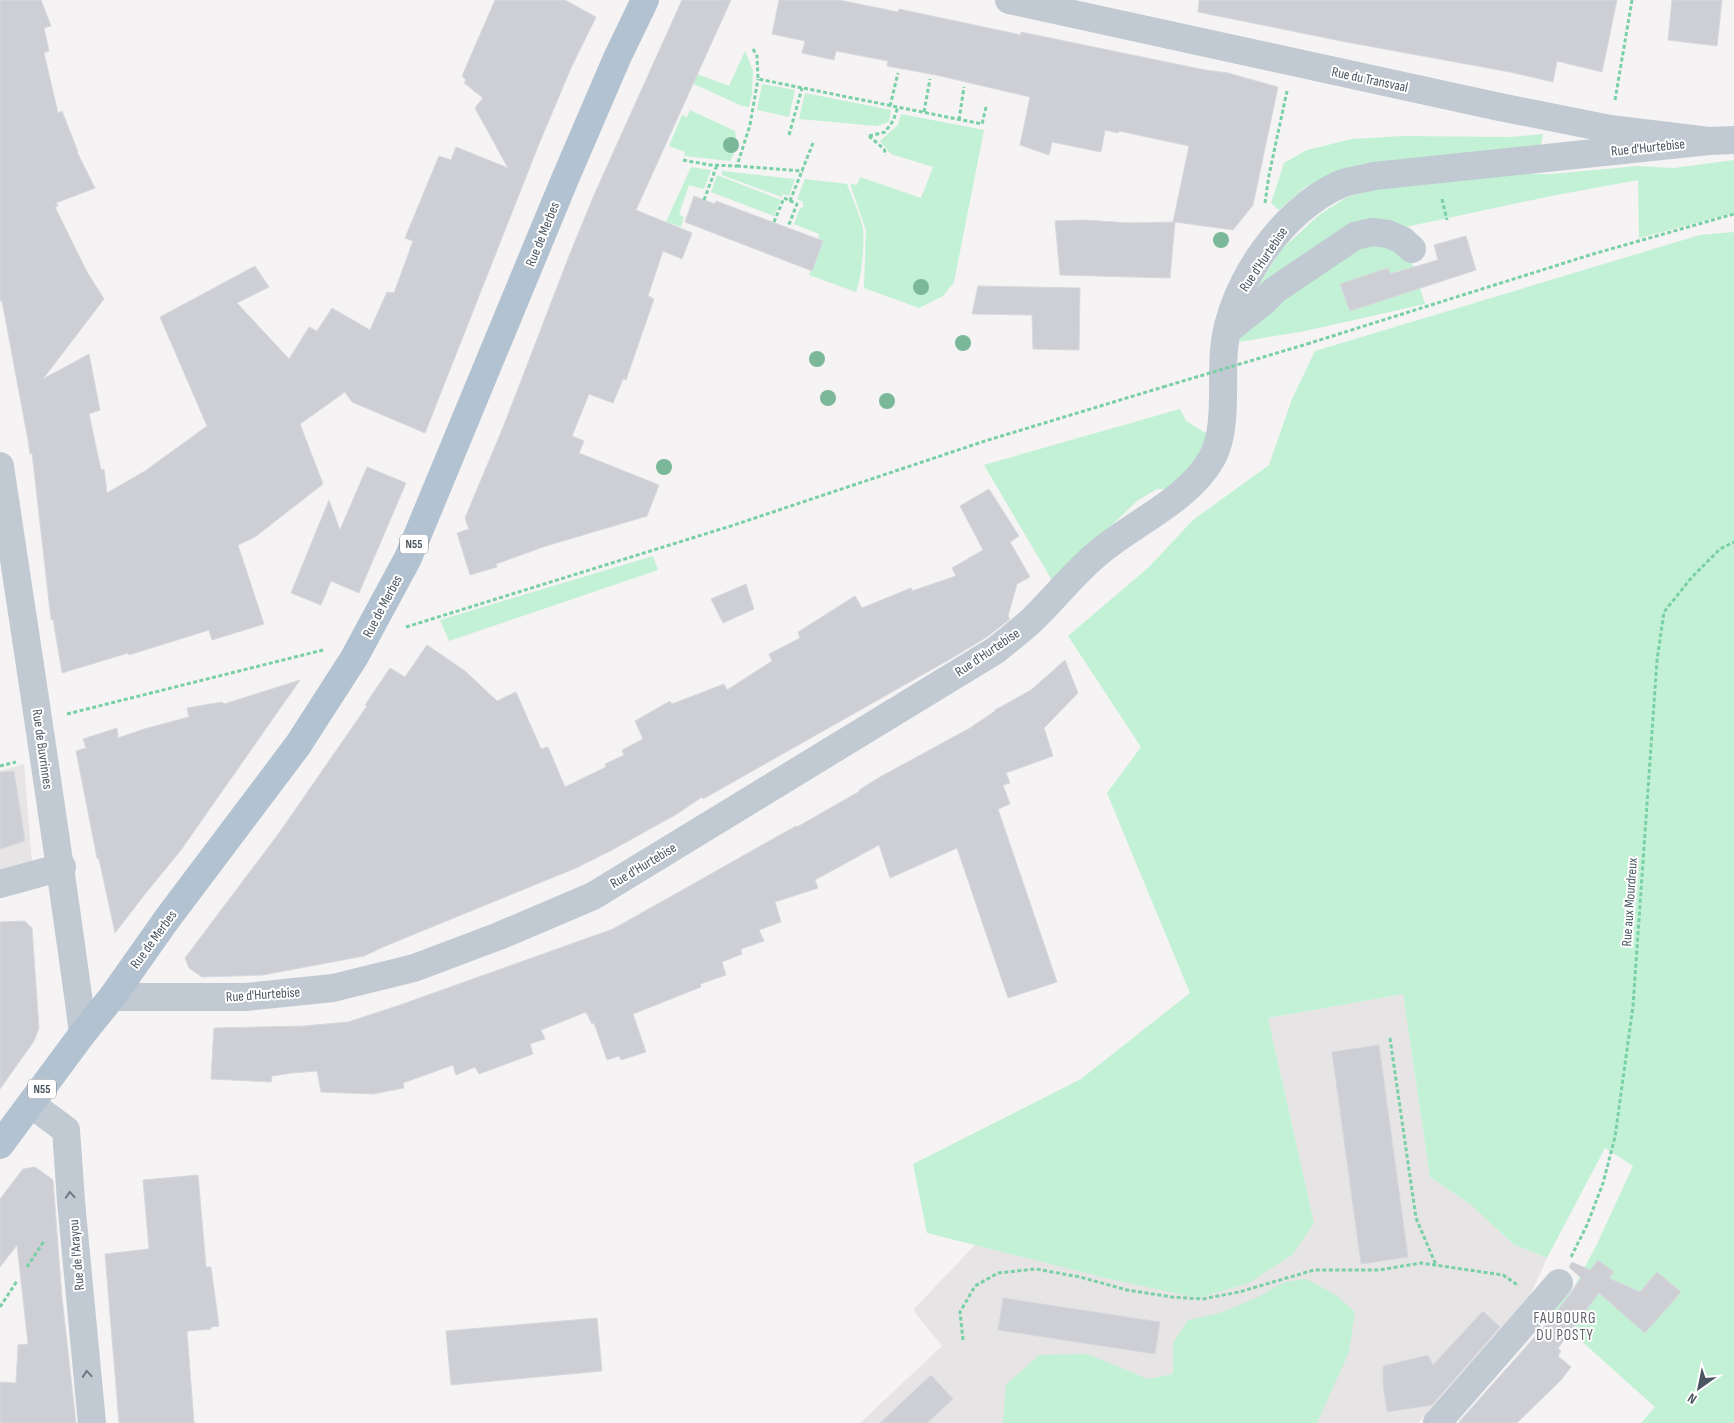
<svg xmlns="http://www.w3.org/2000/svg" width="1734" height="1423" font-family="'Sofia Sans Condensed',sans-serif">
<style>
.education{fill:#e6e4e5}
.green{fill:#c3f1d5}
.building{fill:#cdcfd5;stroke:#d7d9de}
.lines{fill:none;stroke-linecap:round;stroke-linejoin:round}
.path{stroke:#7ad0a6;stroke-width:3;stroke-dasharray:4 2.5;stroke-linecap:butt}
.minor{stroke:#c1cad2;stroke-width:28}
.major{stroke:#b3c2d1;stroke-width:28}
.path-bridge{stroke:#7ad0a6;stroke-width:3;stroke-dasharray:4 2.5;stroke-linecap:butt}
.tree{fill:#7bb799}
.oneway{stroke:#6e7983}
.labels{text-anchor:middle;stroke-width:4;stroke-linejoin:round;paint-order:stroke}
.shield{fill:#fff;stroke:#808990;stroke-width:1}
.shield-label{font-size:12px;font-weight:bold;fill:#4a5661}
.street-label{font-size:14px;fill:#4a5661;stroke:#fff}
.neighbourhood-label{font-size:15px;letter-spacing:1px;fill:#5f6368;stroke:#fff}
</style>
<rect width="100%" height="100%" fill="#f5f3f3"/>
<g class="education">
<path d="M24,764l8,98 -32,9v-100z"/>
<path d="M1403,994l27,183 40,27 43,40 34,14 -19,42 -38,49 -72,74h-558l82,-77 -29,-36 62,-65 223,53 116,-75 -46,-205z"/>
</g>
<g class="green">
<path d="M745,51l8,20 -1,22 -3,14 -7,-1 -57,-26 12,-6 32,12z"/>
<path d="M762,84l33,6 -6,27 -32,-7z"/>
<path d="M805,93l86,17 -2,12 -12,4 -78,-7z"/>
<path d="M690,110l45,21c2,11 1,21 -5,30l-46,-5 1,-4 -16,-6 13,-31 5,2z"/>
<path d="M901,114l83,16 -30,152 -11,14 -24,12 -55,-20 2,-58 -16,-46 7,1 3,-8 61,21 12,-31 -42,-13 -11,-13 18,-16z"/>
<path d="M1543,134l-2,11 -183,21 -30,9 -24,13 -25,22 -8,-7 13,-40 23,-13 45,-11 50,-3 107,1z"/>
<path d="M1734,160v53l-95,25 -1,-58 -87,16 -150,32 24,76 -120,27 -66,11 20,-58 23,-35 37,-34 28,-18 36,-10 83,-14 85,1 87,-8 36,2z"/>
<path d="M691,167l20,3 -7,19 -15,-4 -10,29 5,3 -3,10 -15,-5z"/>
<path d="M722,171l73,8 -6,17 -6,-2 -1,3 -60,-22z"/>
<path d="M717,175l64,25 -7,16 -63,-24z"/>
<path d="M805,179l42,5c5,14 13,30 16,45 2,12 -2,53 -7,63l-47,-17 14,-34 -5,-2 1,-5 -25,-10 6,-16 3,-1v-5l-6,-3z"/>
<path d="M1734,232v1191h-93l14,-16 -105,-94 23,-24 24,-45 36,-78 -28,-18 -58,110 -34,-14 -43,-40 -40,-27 -27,-183 -135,24 46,205 -21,31 -44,29 -51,15 -92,-20 -179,-45 -14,-69 168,-85 109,-86 -83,-200 34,-46 -73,-111 81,-69 44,-47 76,-55 23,-66 23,-48 385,-116z"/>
<path d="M1180,409l6,12 20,12 1,23 -39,33h-11l-20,12 -84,81 -69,-117z"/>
<path d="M653,556l5,14 -209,71 -9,-21z"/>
<path d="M1306,1279l30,16 19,17 -6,40 -32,71h-314l3,-38 33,-30 48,-1 61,25 25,-5v-31l15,-23 32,-7 38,-16 27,-15z"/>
</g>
<g class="building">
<path d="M0,0h41l10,26 -7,2 5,23 -5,2 14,60 4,-2 16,41h-1l18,36 -39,15 2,3 -3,1 32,65 17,27 -61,80 46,-25 11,56 -11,4 12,56 3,-1 3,24 38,-22 62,-45 -47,-109 95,-51 14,21 -32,16 52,56 20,-32 8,4 15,-23 38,22 17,-38 7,1 19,-52 -8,-3 34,-82 12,4 5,-13 52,21 -33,-60 8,-10 -19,-15 2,-3 -4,-4 33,-76h70l31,17 -25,51 -32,76 -114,289 -73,-31 -7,-10 -45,32 23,60 -68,53 -17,8 26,79 -52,16 -3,-10 -80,25 -1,-2 -66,20 -9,-54 -2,1 -19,-167 -2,1 -2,-14 -26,-139h-2z"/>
<path d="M682,0h49l-95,210 56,23 -10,26 -19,-8 -15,45 6,3 -28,81 -3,-1 -10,24 -24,-9 -17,42 12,5 -5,12 80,32 -12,31 -101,30 -50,18 1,3 -27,8 -13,-42 12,-4 -4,-11 39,-93 65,-169 25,-61z"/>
<path d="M779,0h60l59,12 1,-3 122,26v-3l184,38 23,3 50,14 -25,118 -20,25 -58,-8 -5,56 -110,-3 -5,-54 30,-1 45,3 43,-1 16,-76 -70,-15 -1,2 -13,-3 -4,22 -49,-10 -3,13 -29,-10 10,-48 -94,-22 -49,-9 1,-5 -52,-10 -2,9 -32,-7 3,-12 -33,-7z"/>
<path d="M1199,0h418l-15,72 -45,-11 -4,21 -43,-10 -164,-30 -148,-30z"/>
<path d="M1672,0h50l-5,46 -49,-6z"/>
<path d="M694,196l21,8 1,-3 107,40 -11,30 -127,-49z"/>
<path d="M1466,236l10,34 -126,41 -10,-27 48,-16 2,6 48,-14 -4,-15z"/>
<path d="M978,286l102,2 -1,62 -46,-1 -1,-34 -60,-1z"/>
<path d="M367,467l39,16 -47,110 -28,-12 -10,24 -30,-12 38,-93 11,30z"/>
<path d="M989,489l30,47 -9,6 20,35 -13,7 -9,32 2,3 -23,18 -35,21 -249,141 -1,-2 -25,17 -65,36 -36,18 -193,79 -19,9 -101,19 -61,2 -13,-9 -4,-10 94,-125 88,-127 -2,-1 25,-37 15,9 22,-32 38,26 32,30 19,-9 25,57 7,-2 17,40 41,-20 -1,-3 19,-9 -2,-5 21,-11 -8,-18 35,-20 2,3 52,-20 3,6 45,-29 -3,-7 31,-16 -2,-6 57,-36 7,12 49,-20 1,3 44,-15 -4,-8 31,-18 -23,-44z"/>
<path d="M746,584l8,25 -31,14 -12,-24z"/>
<path d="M1065,660l13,33 -34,35 9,28 -47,17 4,10 -7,2 7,19 -12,5 59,173 -49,16 -51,-150 -67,30 -11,-33 -64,35 3,8 -43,14 6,20 -22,8 5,11 -23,8 1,5 -20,8 4,13 -26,9 1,3 -68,27 13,38 -25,8 -2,-4 -12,4 -13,-37 -2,1 -6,-12 -45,18 4,9 -15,5 3,10 -54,20 -4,-7 -19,8 -3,-10 -50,18 1,5 -31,6 -52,-2 -4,-21 -25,2 -20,3 -1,6 -60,-3 3,-51 90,-2 44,-4 49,-16 216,-77 183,-103 1,1 63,-36 -1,-1 21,-13 90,-49 25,-17v-1l36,-20z"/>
<path d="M300,680l-119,170 -36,44 -30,39 -16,-74 -2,-1 -21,-107 10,-3 -3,-9 34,-11 1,10 26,-9 45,-12 -2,-9 35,-6 2,2z"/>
<path d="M14,771l11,70 -25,8v-77z"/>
<path d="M25,921l7,7 7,100 -5,13 -34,48v-167z"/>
<path d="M1379,1045l29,212 -47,7 -29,-212z"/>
<path d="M35,1167l18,13 9,118 14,125h-76v-41l16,1 2,-38 10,-1 -11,-99 -17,22v-68l23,-30z"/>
<path d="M198,1175l8,92h5l8,59 -8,1v2l-24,2 7,92h-75l-14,-169 44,-5 -6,-69z"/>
<path d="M1598,1260l16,12 -5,6 31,14 17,-20 24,20 -36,41 -46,-40 -41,55 3,3 -3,5 13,11 -10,13 -44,43h-59l91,-102 21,-27 11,-16 -12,-11 3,-5 18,8z"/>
<path d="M1003,1298l157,24 -5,32 -157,-24z"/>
<path d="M1483,1311l17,16 -68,78 -45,7 -4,-28v-18l45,-11 5,10z"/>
<path d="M597,1318l5,53 -151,14 -5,-54z"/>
<path d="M931,1375l22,24 -26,24h-47z"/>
</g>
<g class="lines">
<g class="path">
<path d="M753,49l4,7 1,23 224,45 4,-17"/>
<path d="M1615,100l17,-100"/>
<path d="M890,106l8,-33"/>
<path d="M924,112l6,-33"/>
<path d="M959,120l5,-33"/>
<path d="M789,135l13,-47"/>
<path d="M869,136l16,-4 8,-11 5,-14"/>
<path d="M869,136l15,13 2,6"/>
<path d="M683,160l27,5 27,1 13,-41 8,-46"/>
<path d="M737,166l66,5"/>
<path d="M1442,199l5,21"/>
<path d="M704,200l13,-35"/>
<path d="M790,201l23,-58"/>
<path d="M1265,203l4,-28 18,-84"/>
<path d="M774,222l10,-24 13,6 -9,23"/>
<path d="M1307,344l286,-90 141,-40"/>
<path d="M406,627l328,-102 251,-84 178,-54"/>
<path d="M67,714l256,-64"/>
<path d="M0,766l16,-4"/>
<path d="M1390,1038l26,180 20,47"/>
<path d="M1571,1257l16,-32 16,-42 12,-46 18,-131 24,-346 7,-48 28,-35 28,-28 14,-7"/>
<path d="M27,1267l17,-26"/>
<path d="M0,1307l17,-26"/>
<path d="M963,1340l-3,-28 15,-26 23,-13 38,-4 44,8 47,13 45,7 31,2 36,-7 75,-22h65l42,-7 82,12 16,11"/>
</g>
<g class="minor">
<path d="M1009,0l486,106 115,23 99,12 25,-1"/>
<path d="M1228,330l36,-29 11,-11 80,-54 17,-4 16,2 14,6 10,9"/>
<path d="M0,466c28,189 58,377 83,567"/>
<path d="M0,884l62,-17"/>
<path d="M112,997h134l87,-9 81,-20 85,-32 94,-40 403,-246c12,-10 24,-19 35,-29 23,-22 42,-47 66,-67 36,-31 92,-54 115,-96 16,-28 9,-76 12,-108 5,-63 58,-141 117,-166 10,-4 23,-5 33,-8l335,-35"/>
<path d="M31,1104l35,26 5,71 21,222"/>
<path d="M1437,1423l122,-140"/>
</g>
<path class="major" d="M0,1145l83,-112 29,-36 55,-78 131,-174 56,-87 54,-100 157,-379 52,-121 28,-58"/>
<path class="path-bridge" d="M1163,387l144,-43"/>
</g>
<g class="tree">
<circle cx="731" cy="145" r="8"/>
<circle cx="1221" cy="240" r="8"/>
<circle cx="921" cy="287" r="8"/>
<circle cx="963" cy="343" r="8"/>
<circle cx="817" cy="359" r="8"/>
<circle cx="828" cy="398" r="8"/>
<circle cx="887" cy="401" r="8"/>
<circle cx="664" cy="467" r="8"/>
</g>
<defs><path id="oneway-chevron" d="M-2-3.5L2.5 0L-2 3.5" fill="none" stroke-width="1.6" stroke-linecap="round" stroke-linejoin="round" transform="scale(1.25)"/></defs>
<g class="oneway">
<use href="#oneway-chevron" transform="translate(70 1195) rotate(-94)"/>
<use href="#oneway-chevron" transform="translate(87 1374) rotate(-95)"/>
</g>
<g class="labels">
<g class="shield">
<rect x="400" y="534.5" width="28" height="19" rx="4"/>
<rect x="28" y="1079.5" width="28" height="19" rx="4"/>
</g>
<g class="shield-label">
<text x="414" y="548">N55</text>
<text x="42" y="1093">N55</text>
</g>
<g class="street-label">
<text transform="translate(1370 79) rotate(12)" y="5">Rue du Transvaal</text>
<text transform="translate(1648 147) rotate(-6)" y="5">Rue d'Hurtebise</text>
<text transform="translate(542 234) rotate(-68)" y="5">Rue de Merbes</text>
<text transform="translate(1263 259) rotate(-56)" y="5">Rue d'Hurtebise</text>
<text transform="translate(382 606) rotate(-62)" y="5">Rue de Merbes</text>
<text transform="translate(987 652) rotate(-34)" y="5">Rue d'Hurtebise</text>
<text transform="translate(43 749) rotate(82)" y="5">Rue de Buvrinnes</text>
<text transform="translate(643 865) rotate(-31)" y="5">Rue d'Hurtebise</text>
<text transform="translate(1629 902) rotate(-86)" y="5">Rue aux Mourdreux</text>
<text transform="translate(153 939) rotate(-54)" y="5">Rue de Merbes</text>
<text transform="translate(263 994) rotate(-4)" y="5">Rue d'Hurtebise</text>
<text transform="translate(76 1255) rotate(-95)" y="5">Rue de l'Arayou</text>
</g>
<g class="neighbourhood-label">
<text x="1565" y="1323">FAUBOURG<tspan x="1565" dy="17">DU POSTY</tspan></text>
</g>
</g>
<g transform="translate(1699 1388) rotate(213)" stroke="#ffffff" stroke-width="4" paint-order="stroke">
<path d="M0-4L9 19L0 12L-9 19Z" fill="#4a5661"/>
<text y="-8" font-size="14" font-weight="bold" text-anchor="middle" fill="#4a5661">N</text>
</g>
</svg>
